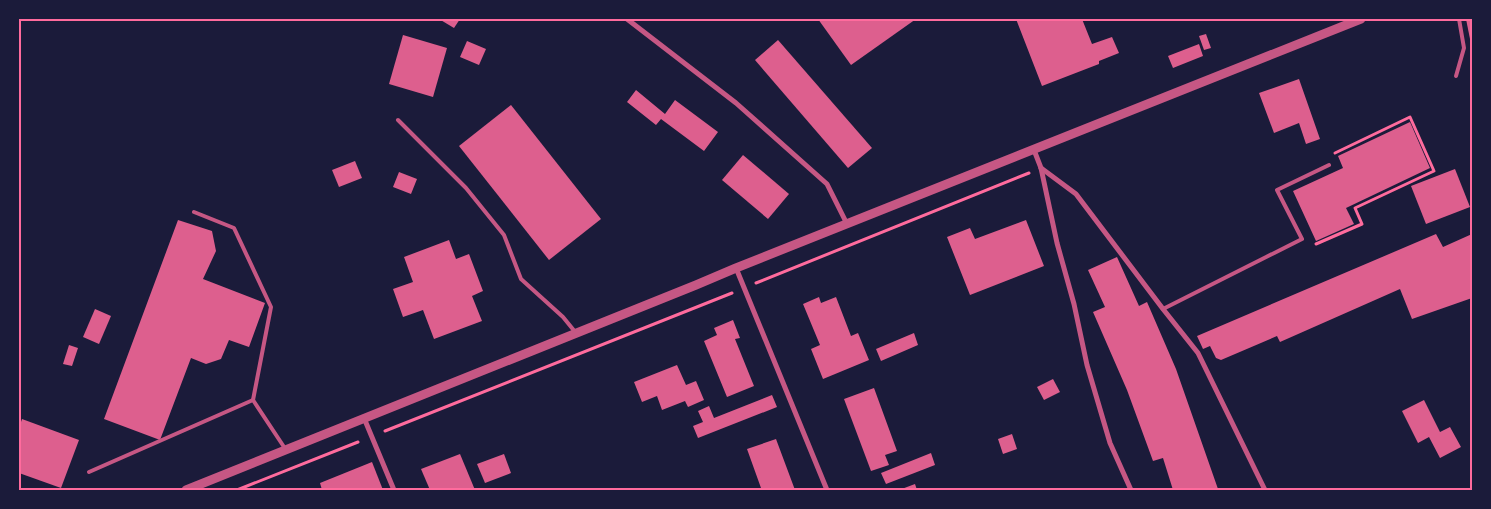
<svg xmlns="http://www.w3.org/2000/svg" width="1491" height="509" font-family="'Varela Round',sans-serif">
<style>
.building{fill:#dd5f8e}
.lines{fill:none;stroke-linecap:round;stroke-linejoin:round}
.path{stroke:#ff6b9d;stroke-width:3}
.service{stroke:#c65784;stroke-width:4}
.minor{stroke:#c65784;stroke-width:5}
.tertiary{stroke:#c65784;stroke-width:9}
.neatline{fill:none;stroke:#ff6b9d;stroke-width:2}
</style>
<rect width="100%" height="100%" fill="#1b1b3a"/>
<g class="building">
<path d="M439,19h21l-6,9z"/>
<path d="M818,19h98l-65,46z"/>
<path d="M1016,19h66l10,25 20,-7 7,16 -20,8v3l-57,22z"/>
<path d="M1466,19h6v25h-1z"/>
<path d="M1206,34l5,14 -7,2 -5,-14z"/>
<path d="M403,35l44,13 -14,49 -44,-13z"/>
<path d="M778,40l94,108 -24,20 -93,-108z"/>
<path d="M467,41l19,8 -7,16 -19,-8z"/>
<path d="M1199,44l4,12 -30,12 -5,-12z"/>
<path d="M1299,79l21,60 -14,5 -7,-21 -25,10 -15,-40z"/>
<path d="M636,90l29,24 10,-14 43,32 -14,19 -43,-32 -5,6 -29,-23z"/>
<path d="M511,105l90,114 -52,41 -90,-114z"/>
<path d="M1410,122l20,46 -84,40 8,16 -38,17 -23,-50 50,-23 -5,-12z"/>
<path d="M743,155l46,39 -21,25 -46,-39z"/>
<path d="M355,161l7,17 -23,9 -7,-17z"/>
<path d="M1455,169l15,38 -44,17 -15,-38z"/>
<path d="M399,172l18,7 -6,15 -18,-7z"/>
<path d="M178,220l34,11 4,20 -13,28 62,24 -16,44 -20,-7 -8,19 -15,5 -15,-6 -31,82 -56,-21z"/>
<path d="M1026,220l18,46 -74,29 -23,-58 23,-9 5,11z"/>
<path d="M1436,234l7,13 29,-13v64l-60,21 -12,-30 -120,53 -3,-6 -56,24 -5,-2 -6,-12 -7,3 -6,-13z"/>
<path d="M449,240l7,19 13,-5 14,37 -11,5 10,25 -48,18 -11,-29 -20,7 -10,-28 20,-7 -9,-25z"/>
<path d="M1117,257l22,49 8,-4 29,67 42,120 -45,1 -10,-32 -10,3 -26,-71 -34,-78 12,-5 -17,-37z"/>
<path d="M819,297l2,6 15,-6 15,39 7,-3 11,27 -46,19 -12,-30 9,-4 -17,-41z"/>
<path d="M95,309l16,7 -12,28 -16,-7z"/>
<path d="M733,320l7,18 -5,1 19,47 -27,11 -23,-56 13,-6 -3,-7z"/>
<path d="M914,333l4,12 -37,16 -5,-12z"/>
<path d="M69,345l9,3 -6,18 -9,-2z"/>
<path d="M677,365l9,20 10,-4 8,19 -16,7 -3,-6 -23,9 -5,-14 -15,6 -8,-20z"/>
<path d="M1053,379l7,13 -16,8 -7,-13z"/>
<path d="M874,388l23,63 -12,4 4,10 -18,6 -27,-72z"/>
<path d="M772,395l5,12 -79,31 -5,-12 10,-4 -5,-11 11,-5 5,12z"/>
<path d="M1424,400l16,32 10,-5 11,20 -21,11 -11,-21 -11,6 -16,-32z"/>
<path d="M22,419l57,21 -18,48 -42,-15v-45z"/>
<path d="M1012,434l5,15 -14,5 -5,-15z"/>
<path d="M776,439l19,51h-39l5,-2 -14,-39z"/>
<path d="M931,453l4,12 -49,19 -5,-11z"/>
<path d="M460,454l15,36h-45l-9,-21z"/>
<path d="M504,454l7,19 -26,10 -8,-19z"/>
<path d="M372,462l11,28h-61l-2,-7z"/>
<path d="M915,484l2,6h-18z"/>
</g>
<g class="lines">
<g class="path">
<path d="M1316,244l46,-20 -7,-16 79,-37 -24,-54 -75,36"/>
<path d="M756,283l273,-110"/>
<path d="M385,431l347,-138"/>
<path d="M237,490l121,-48"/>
</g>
<g class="service">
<path d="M1456,76l8,-28 -5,-29"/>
<path d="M398,120l68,68 38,47 17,44 42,38 13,16"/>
<path d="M194,212l40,16 37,79 -18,93"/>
<path d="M1163,309l139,-70 -25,-49 52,-25"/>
<path d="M89,472l164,-72 33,50"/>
</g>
<g class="minor">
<path d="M627,19l109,84 91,81 20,40"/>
<path d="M1034,150l7,18 16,75 17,61 13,61 23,78 21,47"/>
<path d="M1041,168l35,26 87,115 35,44 67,137"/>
<path d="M736,268l91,222"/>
<path d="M364,418l30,72"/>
</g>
<path class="tertiary" d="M186,490l510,-205 40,-17 625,-249"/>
</g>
<rect width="1491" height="509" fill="none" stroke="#1b1b3a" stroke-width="40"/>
<rect x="20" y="20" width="1451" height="469" class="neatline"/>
</svg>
